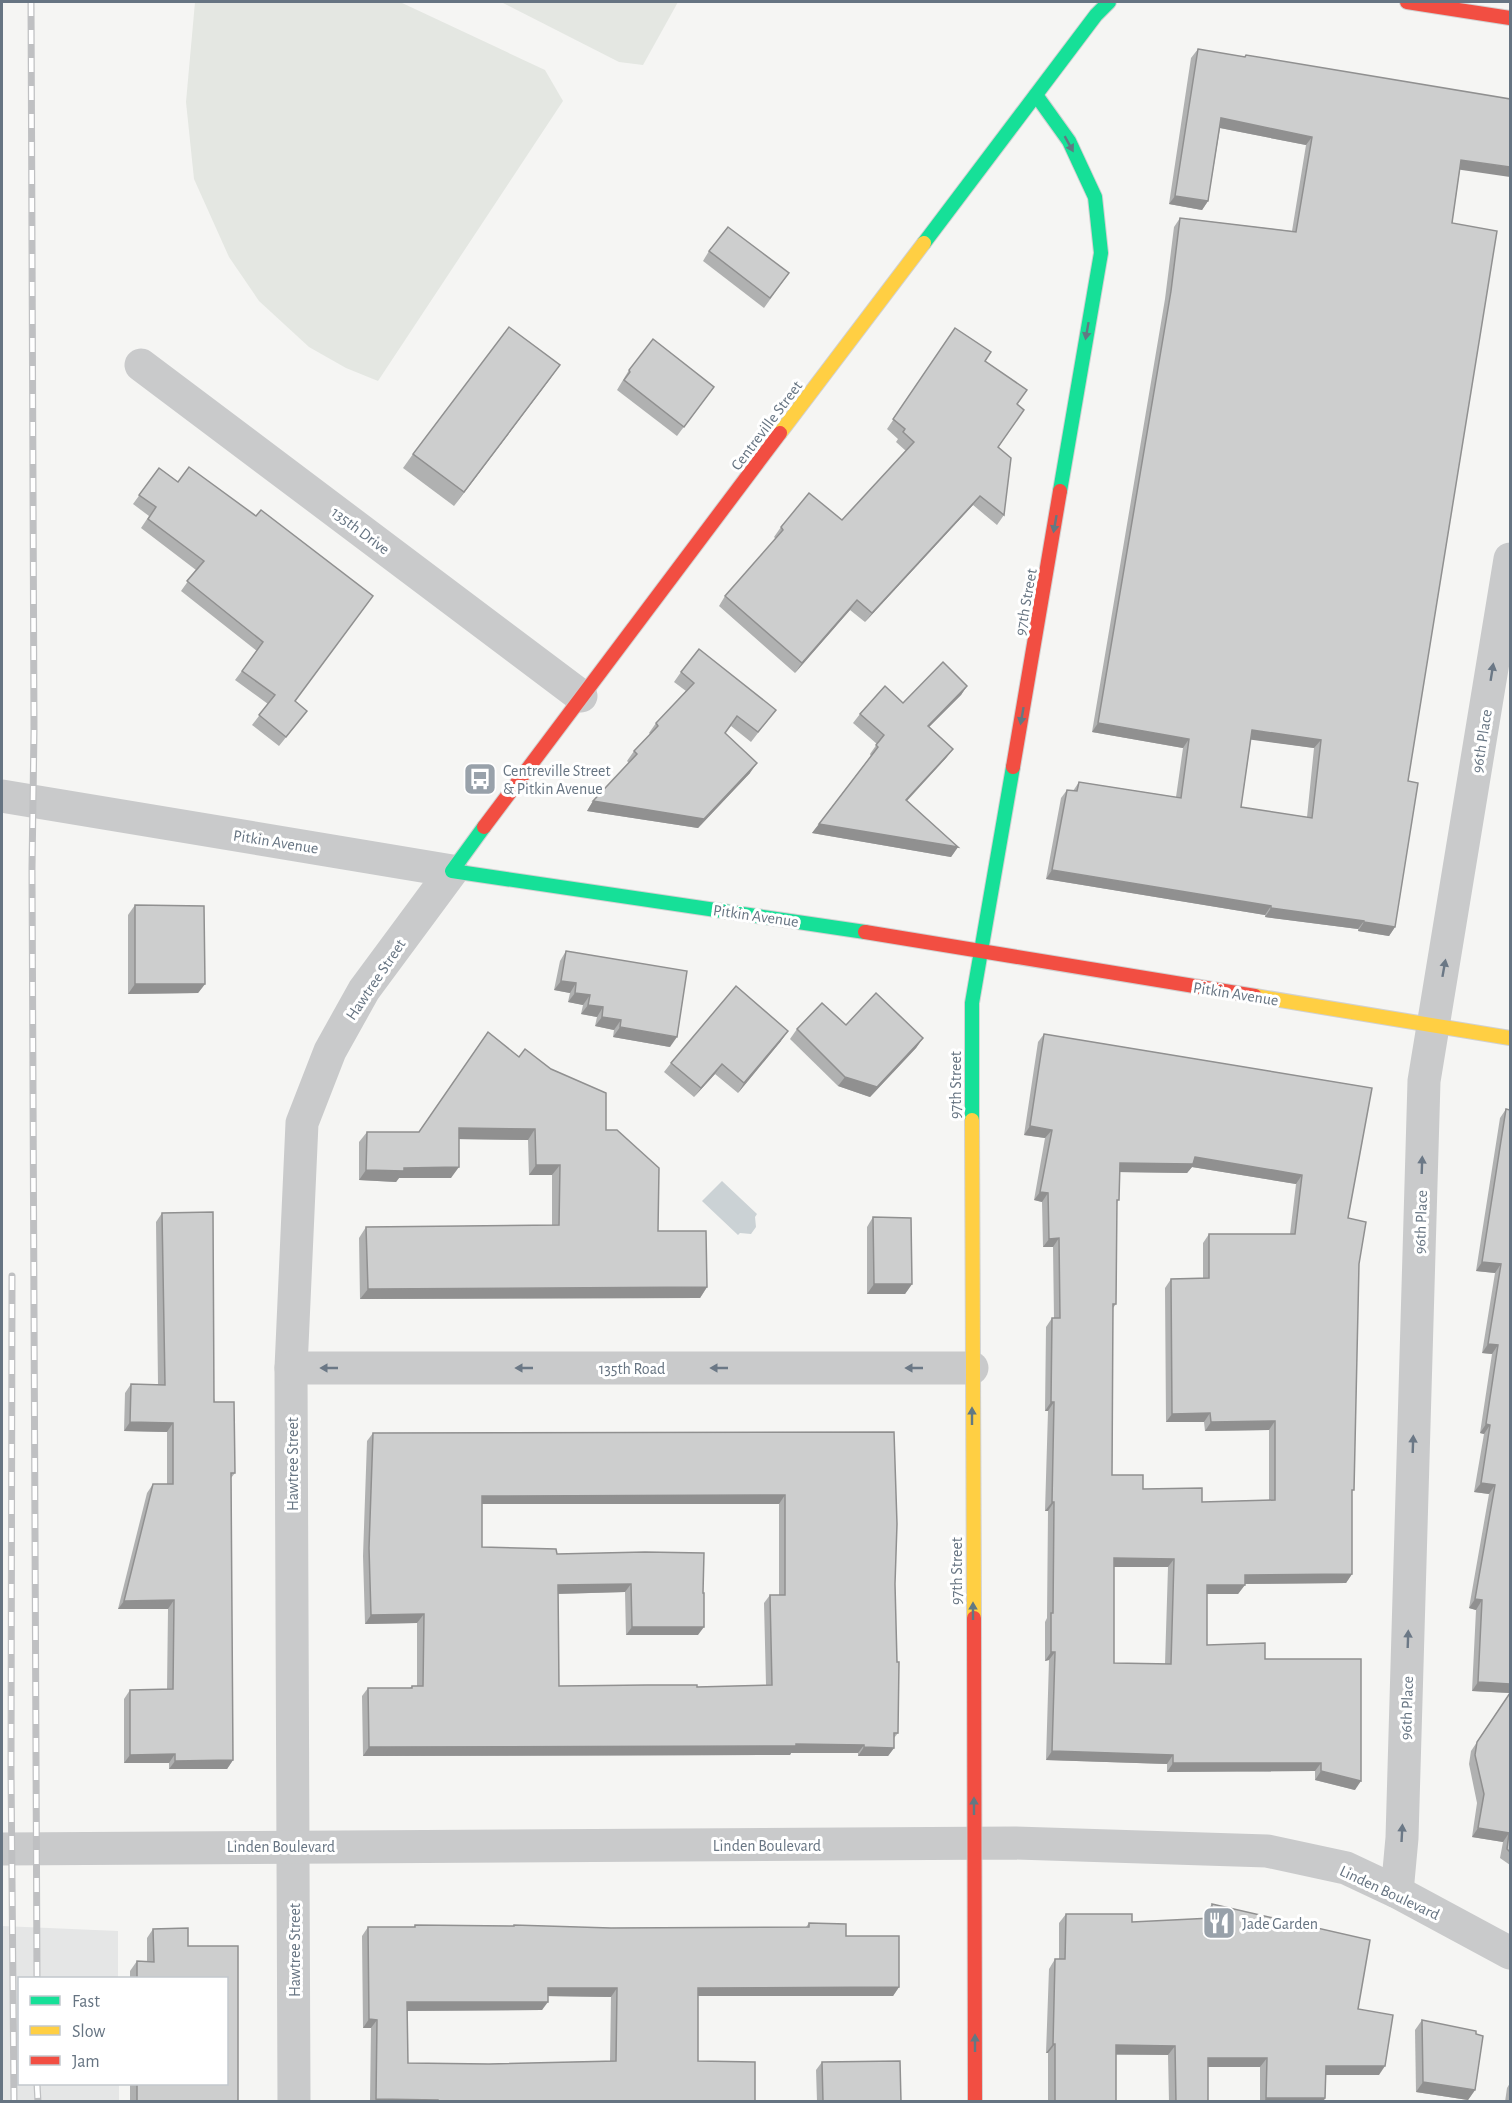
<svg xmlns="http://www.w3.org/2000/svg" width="1512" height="2103" font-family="'Alegreya Sans',sans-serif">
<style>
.built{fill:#e5e6e6}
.green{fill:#e4e7e2}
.water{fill:#cbd2d5}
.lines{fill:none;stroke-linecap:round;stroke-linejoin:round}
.fast-casing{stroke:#d1d1d1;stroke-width:16}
.slow-casing{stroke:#d1d1d1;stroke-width:16}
.jam-casing{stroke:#d1d1d1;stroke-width:16}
.street{stroke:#c9cacb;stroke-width:33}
.fast{stroke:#16e098;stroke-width:14}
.slow{stroke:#ffcf43;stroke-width:14}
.jam{stroke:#f24e42;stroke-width:14}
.rail-casing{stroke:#bfc0c2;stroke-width:7}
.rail{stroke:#fff;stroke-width:4.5;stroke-dasharray:14;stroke-linecap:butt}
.wall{fill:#b0b1b1;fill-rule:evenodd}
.shaded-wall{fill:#909090}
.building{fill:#cdcece;stroke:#909090;stroke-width:1.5;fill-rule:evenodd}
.oneway{fill:#627983}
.oneway2{fill:#6b7886}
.labels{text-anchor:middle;stroke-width:6;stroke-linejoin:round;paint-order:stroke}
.street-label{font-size:16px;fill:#667482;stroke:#fff}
.poi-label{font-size:16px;fill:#667482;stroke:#fff;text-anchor:start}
</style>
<rect width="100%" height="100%" fill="#f5f5f3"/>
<path class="built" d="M2,1926l116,5v47h-98v106h99v17h-117z"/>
<g class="green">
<path d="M195,2h205l145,68 18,31 -185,280 -32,-13 -37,-21 -50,-46 -30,-44 -35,-78 -8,-77z"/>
<path d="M501,2h177l-35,63 -24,-3z"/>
</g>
<path class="water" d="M722,1181l35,33 -2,3 1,10 -5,7 -11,-1 -2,2 -36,-34z"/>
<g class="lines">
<g class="fast-casing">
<g id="fast">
<path d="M1036,95l33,46 26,56 6,56 -41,238"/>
<path d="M924,243l172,-228 13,-13"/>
<path d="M484,827l-32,44 413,61"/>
<path d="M972,1120v-117l41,-236"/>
</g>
</g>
<g class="slow-casing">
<g id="slow">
<path d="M780,433l144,-190"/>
<path d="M1255,996l255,42"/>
<path d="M972,1120l2,498"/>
</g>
</g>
<g class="jam-casing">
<g id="jam">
<path d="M1407,2l103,16"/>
<path d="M1013,767l47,-276"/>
<path d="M484,827l296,-394"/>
<path d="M865,932l390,64"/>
<path d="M974,1618l1,484"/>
</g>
</g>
<g class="street">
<path d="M141,365l440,331"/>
<path d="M2,796l450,75 -88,119 -34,61 -28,72 -11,245 3,734"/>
<path d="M291,1368h681"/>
<path d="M2,1849l1012,-6 253,8 79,17 51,24 113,61"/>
<path d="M1397,1892l5,-54 22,-757 86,-522"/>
</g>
<use href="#fast" class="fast"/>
<use href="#slow" class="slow"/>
<use href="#jam" class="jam"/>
<g class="rail-casing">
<g id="rail">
<path d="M31,2l3,728 -2,139 5,1109"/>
<path d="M12,1276l-1,495 3,331"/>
<path d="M37,2084l1,18"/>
</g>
</g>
<use href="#rail" class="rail"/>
</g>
<g class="wall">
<path d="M1198,49l47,8 1,-2 214,114 -8,54 -44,558 -13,146 -6,9 -31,-5v-2l-93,-12v-2l-219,-36 15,-81 6,-8 6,1 6,-9 97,15 7,-49 -91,-16 73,-433 9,-72 6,-9 112,13 14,-86 -86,-17 -12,73 -6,9 -33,-6 22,-146zM1251,739l63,9 -7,69 -66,-10z"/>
<path d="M709,251l80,22 -25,35 -61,-47z"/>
<path d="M955,328l30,33 32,43 -19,43 6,68 -7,10 -24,-20 -108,117 -15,-12 -55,63 -76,-67 6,-10 51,-57 -2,-2 7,-10 61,-7 64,-69 -10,-9 2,-3 -11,-10z"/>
<path d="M560,365l-106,141 -51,-38 10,-14z"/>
<path d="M629,370l85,17 -37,49 -60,-46z"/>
<path d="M159,468l19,14 117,219 5,19 -21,26 -27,-21 16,-21 -33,-24 22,-29 -76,-60 15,-21 -55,-42 8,-12 -16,-12z"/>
<path d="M681,672l95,38 -25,32 -20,-16 -6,7 25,40 -52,55 -111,-17 6,-10 36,-38 -2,-2 7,-10 16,-17 -1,-1 7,-10 30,-32 -12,-9z"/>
<path d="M967,686l-6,9 -32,32 24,22 -7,9 -39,43 51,46 -7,10 -139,-24 59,-77 -1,-2 7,-10 -24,-21 7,-9z"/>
<path d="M135,905l70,79 -7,9 -70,1v-79z"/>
<path d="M566,951l104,96 -57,-10 1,-7 -19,-4 2,-9 -16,-3 2,-9 -15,-3 2,-9 -16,-3 6,-29z"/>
<path d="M846,1025l77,13 -7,10 -46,49 -32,-11 -48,-47 7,-10z"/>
<path d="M488,1032l118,98 52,101 49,56 -7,11 -340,1 -1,-61 7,-11 186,-2v-50h-23l-1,-35 -69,-1 -8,39h-52l-3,4 -37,-2v-38l8,-10h52z"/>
<path d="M1044,1034l328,54 -24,130 11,46 -7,230v80l-6,9 -101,1 -7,10h-31v51l58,14 90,131 -40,-10v-9l-148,1v-8l-121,-4 3,-100 -4,1v-39l2,-4 1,-107h-3l3,-100h-3l1,-84 6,-9h2l-1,-71h-10l-1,-45 -8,-2 11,-62 -21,-3 14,-93zM1192,1167l104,17 -6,50h-81l-6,9v35l-32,1 -6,9 1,134h38l1,9 64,-1v70l-67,2 -59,-13 -31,-14 1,-167 3,-4 1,-100 3,-32 67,1zM1114,1567h54l-3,97 -51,-1z"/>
<path d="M781,1041l-43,52 -23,-19 -21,23 -30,-25 7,-9z"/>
<path d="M1506,1109l4,584 -38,-2 4,-81 -7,-2 20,-114 -15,-2 10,-58 -4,-1 12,-79 -10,-1 13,-80 -19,-2 24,-153z"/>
<path d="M162,1213l73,260 -4,5 2,282 -6,9h-58v-6h-45v-64l6,-9h37l1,-81h-50l29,-116 6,-9h14v-52l-43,-1 1,-38 6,-9h27l-2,-162z"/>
<path d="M873,1217l39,67 -7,10h-38v-67z"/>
<path d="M894,1432l1,152 3,149 -4,5v10l-6,8h-30v-3h-67l-1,2 -427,1 -1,-60 6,-8h42l2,-2h5v-63l-52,1 -2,-68 4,-115 6,-8zM482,1504h297v91h-9l-6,8 2,82 -69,2 -138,-1 -1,-92 67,-2 1,43h72l-53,-83 -88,2 -75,-7z"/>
<path d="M1510,1693v172l-10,-7 3,-16 -31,-5 5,-34 -8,-39 2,-13z"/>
<path d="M1212,1904l146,105 21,66h-53l-1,23 -2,4h-63v-35h-52v35h-39l-1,-47h-52v47h-68v-49h-2l3,-84 6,-10h4v-36l7,-9 66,8 73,-3v-5z"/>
<path d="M809,1923l37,13 53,51 -6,9h-195v65l57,41h-385l1,-74h-8l-1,-92 6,-9h46l1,-2 98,1 1,-1 97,3 195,-1zM548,1996l63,1 -1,64 -121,3 -81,-1 -1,-52 135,-1z"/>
<path d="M188,1928v18h50v156h-108v-18h96v-106h-96v-7l7,-10h10v-23l6,-9z"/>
<path d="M1422,2020l53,70 -7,10 -52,-8 -1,-62z"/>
<path d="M822,2062l79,40 -84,-1 -1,-31z"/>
<path d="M1510,2083v19h-5l2,-14z"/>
</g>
<g class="shaded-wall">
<path d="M1221,118l91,19 -6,8 -91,-18z"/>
<path d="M1461,160l49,7v10l-55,-8z"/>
<path d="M1175,196l33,5 -6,9 -33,-6z"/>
<path d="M560,365l-10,14 -96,127 10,-14z"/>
<path d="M980,496l-7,9 -108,117 7,-9z"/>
<path d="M857,600l-7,10 -55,63 7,-10z"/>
<path d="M967,686l-6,9 -40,40 7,-9z"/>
<path d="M1098,723l91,16 -6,9 -91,-16z"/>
<path d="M1252,730l69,10 -7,8 -68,-9z"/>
<path d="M953,749l-7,9 -47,51 7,-9z"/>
<path d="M757,763l-7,10 -52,55 -111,-17 6,-10z"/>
<path d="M819,824l139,23 -7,10 -139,-24z"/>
<path d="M1052,870l219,36 -6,9 -219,-36z"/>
<path d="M1271,908l93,13 -6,8 -93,-12z"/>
<path d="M1364,922l31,5 -6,9 -31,-5z"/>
<path d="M561,981l15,2 -6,10 -16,-3z"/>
<path d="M135,984h70l-7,9 -70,1z"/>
<path d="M575,993l15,2 -7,10 -15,-3z"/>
<path d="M588,1005l15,2 -6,10 -16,-3z"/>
<path d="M602,1017l19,3 -7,10 -19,-4z"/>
<path d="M620,1027l57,10 -7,10 -57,-10z"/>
<path d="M788,1031l-7,10 -43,52 6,-10z"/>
<path d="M923,1038l-7,10 -46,49 -32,-11 7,-9z"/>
<path d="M722,1064l-7,10 -21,23 7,-9z"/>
<path d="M1030,1126l22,4 -7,8 -21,-3z"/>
<path d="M459,1128l76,1 -7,11 -77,-1z"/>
<path d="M1195,1157l107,18 -6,9 -104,-17 -5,6 -73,-1 6,-9z"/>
<path d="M536,1165h24l-8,10h-23z"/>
<path d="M459,1167l-8,11h-52l-3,4 -37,-2 7,-10 38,-2z"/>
<path d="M1040,1192l8,1 -6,9 -8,-2z"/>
<path d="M1059,1238l-6,9h-10l6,-8z"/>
<path d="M1482,1262l19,2 -6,9 -19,-2z"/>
<path d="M874,1284h38l-7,10h-38z"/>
<path d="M707,1287l-7,11 -340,1 8,-10z"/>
<path d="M1488,1344l10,1 -6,9 -10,-1z"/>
<path d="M1051,1402h3l-6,9h-3z"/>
<path d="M1210,1413l-6,9h-38l6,-8z"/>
<path d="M1275,1421l-6,9 -64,1 6,-9z"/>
<path d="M130,1422l43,1 -6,9 -43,-1z"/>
<path d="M1486,1424l4,1 -6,9 -4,-1z"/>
<path d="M1481,1483l14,2 -6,9 -15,-2z"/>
<path d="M785,1495l-6,9h-303l6,-8z"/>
<path d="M1052,1502h2l-6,9h-3z"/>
<path d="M1114,1558l60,1 -6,8h-60z"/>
<path d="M1352,1574l-6,9 -108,1 7,-9z"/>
<path d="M631,1584l-6,8 -73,2 6,-9z"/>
<path d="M1207,1585h38l-7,9h-37z"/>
<path d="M1475,1599l7,1 -6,10 -7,-2z"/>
<path d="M174,1600l-6,9h-50l6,-8z"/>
<path d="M424,1614l-7,9 -52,1 6,-9z"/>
<path d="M632,1627h72l-6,8h-72z"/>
<path d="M1051,1652h4l-6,8 -4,1z"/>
<path d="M1478,1682l32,2v9l-38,-2z"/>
<path d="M796,1744l68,1 -6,8h-67l-1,2 -427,1 6,-9z"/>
<path d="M864,1747l30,1 -6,8h-30z"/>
<path d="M1052,1751l121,4 -6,9 -121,-4z"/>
<path d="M175,1754l-6,9h-45l6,-8z"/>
<path d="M233,1760l-6,9h-58l6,-8z"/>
<path d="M1173,1763h148l-6,8 -148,1z"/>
<path d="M1321,1771l40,10 -6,9 -40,-10z"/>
<path d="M1478,1828l31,5 -6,9 -31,-5z"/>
<path d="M899,1987l-6,9h-201l6,-8z"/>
<path d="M548,1988h69l-6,9 -69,-1z"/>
<path d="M407,2002h141l-6,8 -141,1z"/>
<path d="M369,2019l8,1 -6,8h-8z"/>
<path d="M1053,2044h2l-7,9h-2z"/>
<path d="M1116,2045l59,1 -7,9 -58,-1z"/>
<path d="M1208,2058h59l-7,9h-58z"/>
<path d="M1326,2066h59l-6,9h-60z"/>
<path d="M1423,2082l52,8 -7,10 -52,-8z"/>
<path d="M1266,2098h59l-2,4h-59z"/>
<path d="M376,2099l62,1 -1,2h-62z"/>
</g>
<g class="building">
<path d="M1198,49l47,8 1,-2 264,44v68l-49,-7 -9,63 45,8 -89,550 10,2 -23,144 -31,-5v-1l-93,-13v-2l-219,-36 15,-80 10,1 2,-9 102,16 8,-59 -91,-16 73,-432 9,-73 116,14 16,-95 -91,-19 -13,83 -33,-5zM1252,730l69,10 -9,78 -71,-11z"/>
<path d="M728,227l61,46 -19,25 -61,-47z"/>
<path d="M509,327l51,38 -96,127 -51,-38z"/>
<path d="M955,328l36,24 -6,9 42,29 -10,14 7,6 -26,37 13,11 -7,57 -24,-19 -108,117 -15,-13 -55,63 -77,-67 58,-66 -2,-3 28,-34 33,27 72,-78 -11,-10 2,-3 -12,-10z"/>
<path d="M653,339l61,48 -30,40 -60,-47 6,-8 -1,-2z"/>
<path d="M189,467l67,49 5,-6 112,86 -78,105 12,10 -21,26 -27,-22 16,-20 -33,-24 21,-29 -76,-61 17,-20 -56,-42 8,-12 -17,-12 20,-27 19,14z"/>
<path d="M699,649l77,61 -18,22 -21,-16 -12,17 32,30 -53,56 -111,-18 44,-47 -3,-3 24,-25 -2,-3 38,-40 -13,-11z"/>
<path d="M943,662l24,24 -39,40 25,23 -47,51 52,47 -139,-23 59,-77 -2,-2 8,-10 -24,-21 25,-28 18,17z"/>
<path d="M135,905l69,1 1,78h-70z"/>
<path d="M566,951l121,20 -10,66 -57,-10 1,-7 -19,-3 1,-10 -15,-2 2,-10 -15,-2 1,-10 -15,-2z"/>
<path d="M736,986l52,45 -44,52 -22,-19 -21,24 -30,-25z"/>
<path d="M876,993l47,45 -46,49 -32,-10 -48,-48 25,-26 24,22z"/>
<path d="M488,1032l31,25 6,-8 26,20 55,24v37h11l42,38 -1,63h48l1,56 -339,2 -2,-62 193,-2 1,-60h-24l-1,-36 -76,-1v39l-55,1v3l-38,-1 1,-38h52z"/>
<path d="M1044,1034l328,54 -24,130 18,4 -7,42 -5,226h-2v84l-107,1v10h-38v60l58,-2v16h96v122l-40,-10v-8h-148v-8l-121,-4 3,-99h-4v-39h2l1,-111h-2l2,-100h-3l1,-84h8l-1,-80 -10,1 -1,-46 -8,-1 12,-62 -22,-4zM1195,1157l107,18 -7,59h-86v44l-38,1 1,135 38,-1 1,9 64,-1v79l-73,2v-14l-59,1v-14h-31l1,-171h3l1,-104h2l1,-37 73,1zM1114,1558l60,1 -3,105 -57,-1z"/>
<path d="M1506,1109l4,1v574l-32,-2 4,-82 -7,-1 20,-114 -14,-2 9,-58 -4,-1 12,-79 -10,-1 13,-80 -19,-2z"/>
<path d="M213,1212l1,190h20l1,71h-4l2,287 -58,1v-7l-45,1v-65l43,-1 1,-89 -50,1 29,-117h20v-61l-43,-1 1,-38 34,1 -3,-172z"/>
<path d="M873,1217l38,1 1,66h-38z"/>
<path d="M894,1432l3,92 -2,60 2,78h2l-1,71h-4v15l-30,-1v-2l-68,-1v2l-427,1 -1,-59h44v-2h11l1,-72 -53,1 -2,-67 4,-115zM785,1495v100h-15l2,90 -75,2v-2h-50l-88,1 -1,-101 73,-1 1,43h72v-34h-1l1,-40 -59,-1 -88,2 -1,-5 -74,-2v-51z"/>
<path d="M1510,1693v159l-3,-3 2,-16 -31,-5 6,-34 -9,-39 2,-13z"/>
<path d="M1212,1904l158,36 -12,69 35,6 -8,51h-59l-1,32h-59l1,-40h-59v44h-32l-1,-56 -59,-1v57h-61v-58h-2l2,-85h10l1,-45h66v8l80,-4z"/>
<path d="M809,1923l37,1v12h53v51l-201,1v73l57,1v40h-317v-2l-62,-1 1,-79 -8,-1 -1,-92h47v-2l99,1v-1l97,3 198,-1zM548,1988h69l-1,73 -127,3 -81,-1 -1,-61h141z"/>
<path d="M188,1928v18h50v156h-101v-18h89v-106h-89v-17l17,1 -1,-33z"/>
<path d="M1422,2020l54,11v3l7,2 -8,54 -52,-8z"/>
<path d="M900,2061l1,41h-146l68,-1 -1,-39z"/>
</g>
<defs><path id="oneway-solid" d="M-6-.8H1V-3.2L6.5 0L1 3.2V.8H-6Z" transform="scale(1.5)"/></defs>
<g class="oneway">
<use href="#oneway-solid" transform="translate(1069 144) rotate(61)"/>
<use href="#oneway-solid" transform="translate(1087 331) rotate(100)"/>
<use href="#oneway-solid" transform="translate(1055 524) rotate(100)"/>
<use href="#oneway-solid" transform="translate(1022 716) rotate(100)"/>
<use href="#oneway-solid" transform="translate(972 1416) rotate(-90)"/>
<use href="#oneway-solid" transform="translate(973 1611) rotate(-90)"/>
<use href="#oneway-solid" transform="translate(974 1806) rotate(-90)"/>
<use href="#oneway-solid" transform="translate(975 2043) rotate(-90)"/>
</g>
<g class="oneway2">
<use href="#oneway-solid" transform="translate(1492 672) rotate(-81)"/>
<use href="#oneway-solid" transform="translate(1444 968) rotate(-80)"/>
<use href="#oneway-solid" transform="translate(1422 1165) rotate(-88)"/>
<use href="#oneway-solid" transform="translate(329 1368) rotate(180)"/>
<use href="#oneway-solid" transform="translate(524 1368) rotate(180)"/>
<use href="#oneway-solid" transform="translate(719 1368) rotate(180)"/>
<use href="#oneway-solid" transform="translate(914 1368) rotate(180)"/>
<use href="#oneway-solid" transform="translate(1413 1444) rotate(-88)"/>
<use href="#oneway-solid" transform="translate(1408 1639) rotate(-88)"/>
<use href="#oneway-solid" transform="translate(1402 1833) rotate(-87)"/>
</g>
<defs>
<g id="bus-square" transform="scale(1.725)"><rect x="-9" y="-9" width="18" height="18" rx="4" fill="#98a1aa" stroke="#fff"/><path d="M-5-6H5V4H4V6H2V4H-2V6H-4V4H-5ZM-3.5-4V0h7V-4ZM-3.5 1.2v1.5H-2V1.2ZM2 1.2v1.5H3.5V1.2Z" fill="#fff"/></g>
<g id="restaurant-square" transform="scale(1.725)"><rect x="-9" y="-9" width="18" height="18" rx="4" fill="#98a1aa" stroke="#fff"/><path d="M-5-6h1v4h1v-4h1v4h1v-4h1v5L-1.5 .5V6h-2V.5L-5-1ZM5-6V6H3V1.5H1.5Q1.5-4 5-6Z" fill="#fff"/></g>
</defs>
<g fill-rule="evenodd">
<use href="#bus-square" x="480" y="779"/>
<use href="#restaurant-square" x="1219" y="1923"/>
</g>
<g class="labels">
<g class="street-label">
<text transform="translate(766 425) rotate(-53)" y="6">Centreville Street</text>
<text transform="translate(361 530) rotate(37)" y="6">135th Drive</text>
<text transform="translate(1025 602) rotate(-80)" y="6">97th Street</text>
<text transform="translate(1481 741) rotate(-81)" y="6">96th Place</text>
<text transform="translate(276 841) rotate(9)" y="6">Pitkin Avenue</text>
<text transform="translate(756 915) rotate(8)" y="6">Pitkin Avenue</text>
<text transform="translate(375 979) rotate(-56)" y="6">Hawtree Street</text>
<text transform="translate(1236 993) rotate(9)" y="6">Pitkin Avenue</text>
<text transform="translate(955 1085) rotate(-90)" y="6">97th Street</text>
<text transform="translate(1420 1222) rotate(-88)" y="6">96th Place</text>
<text x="632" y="1374">135th Road</text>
<text transform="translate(292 1464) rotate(-90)" y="6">Hawtree Street</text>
<text transform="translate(956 1571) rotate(-90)" y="6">97th Street</text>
<text transform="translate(1406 1708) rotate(-88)" y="6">96th Place</text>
<text x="767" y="1851">Linden Boulevard</text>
<text x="281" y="1852">Linden Boulevard</text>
<text transform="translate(1390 1892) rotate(25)" y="6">Linden Boulevard</text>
<text transform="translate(294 1950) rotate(-90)" y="6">Hawtree Street</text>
</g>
<g class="poi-label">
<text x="503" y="776">Centreville Street<tspan x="503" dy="18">&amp; Pitkin Avenue</tspan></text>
<text x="1242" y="1929">Jade Garden</text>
</g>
</g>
<rect width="1512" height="2103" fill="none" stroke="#667482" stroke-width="6"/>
<rect x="18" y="1977" width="210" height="108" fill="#ffffff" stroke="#c2c7cd" stroke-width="1.5"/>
<rect x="30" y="1996" width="30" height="9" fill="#16e098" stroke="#c2c7cd" stroke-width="1.5"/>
<text x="72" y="2007" font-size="18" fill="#667482">Fast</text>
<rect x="30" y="2026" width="30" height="9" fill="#ffcf43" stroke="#c2c7cd" stroke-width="1.5"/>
<text x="72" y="2037" font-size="18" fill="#667482">Slow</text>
<rect x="30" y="2056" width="30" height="9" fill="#f24e42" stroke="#c2c7cd" stroke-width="1.5"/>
<text x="72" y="2067" font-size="18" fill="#667482">Jam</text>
</svg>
